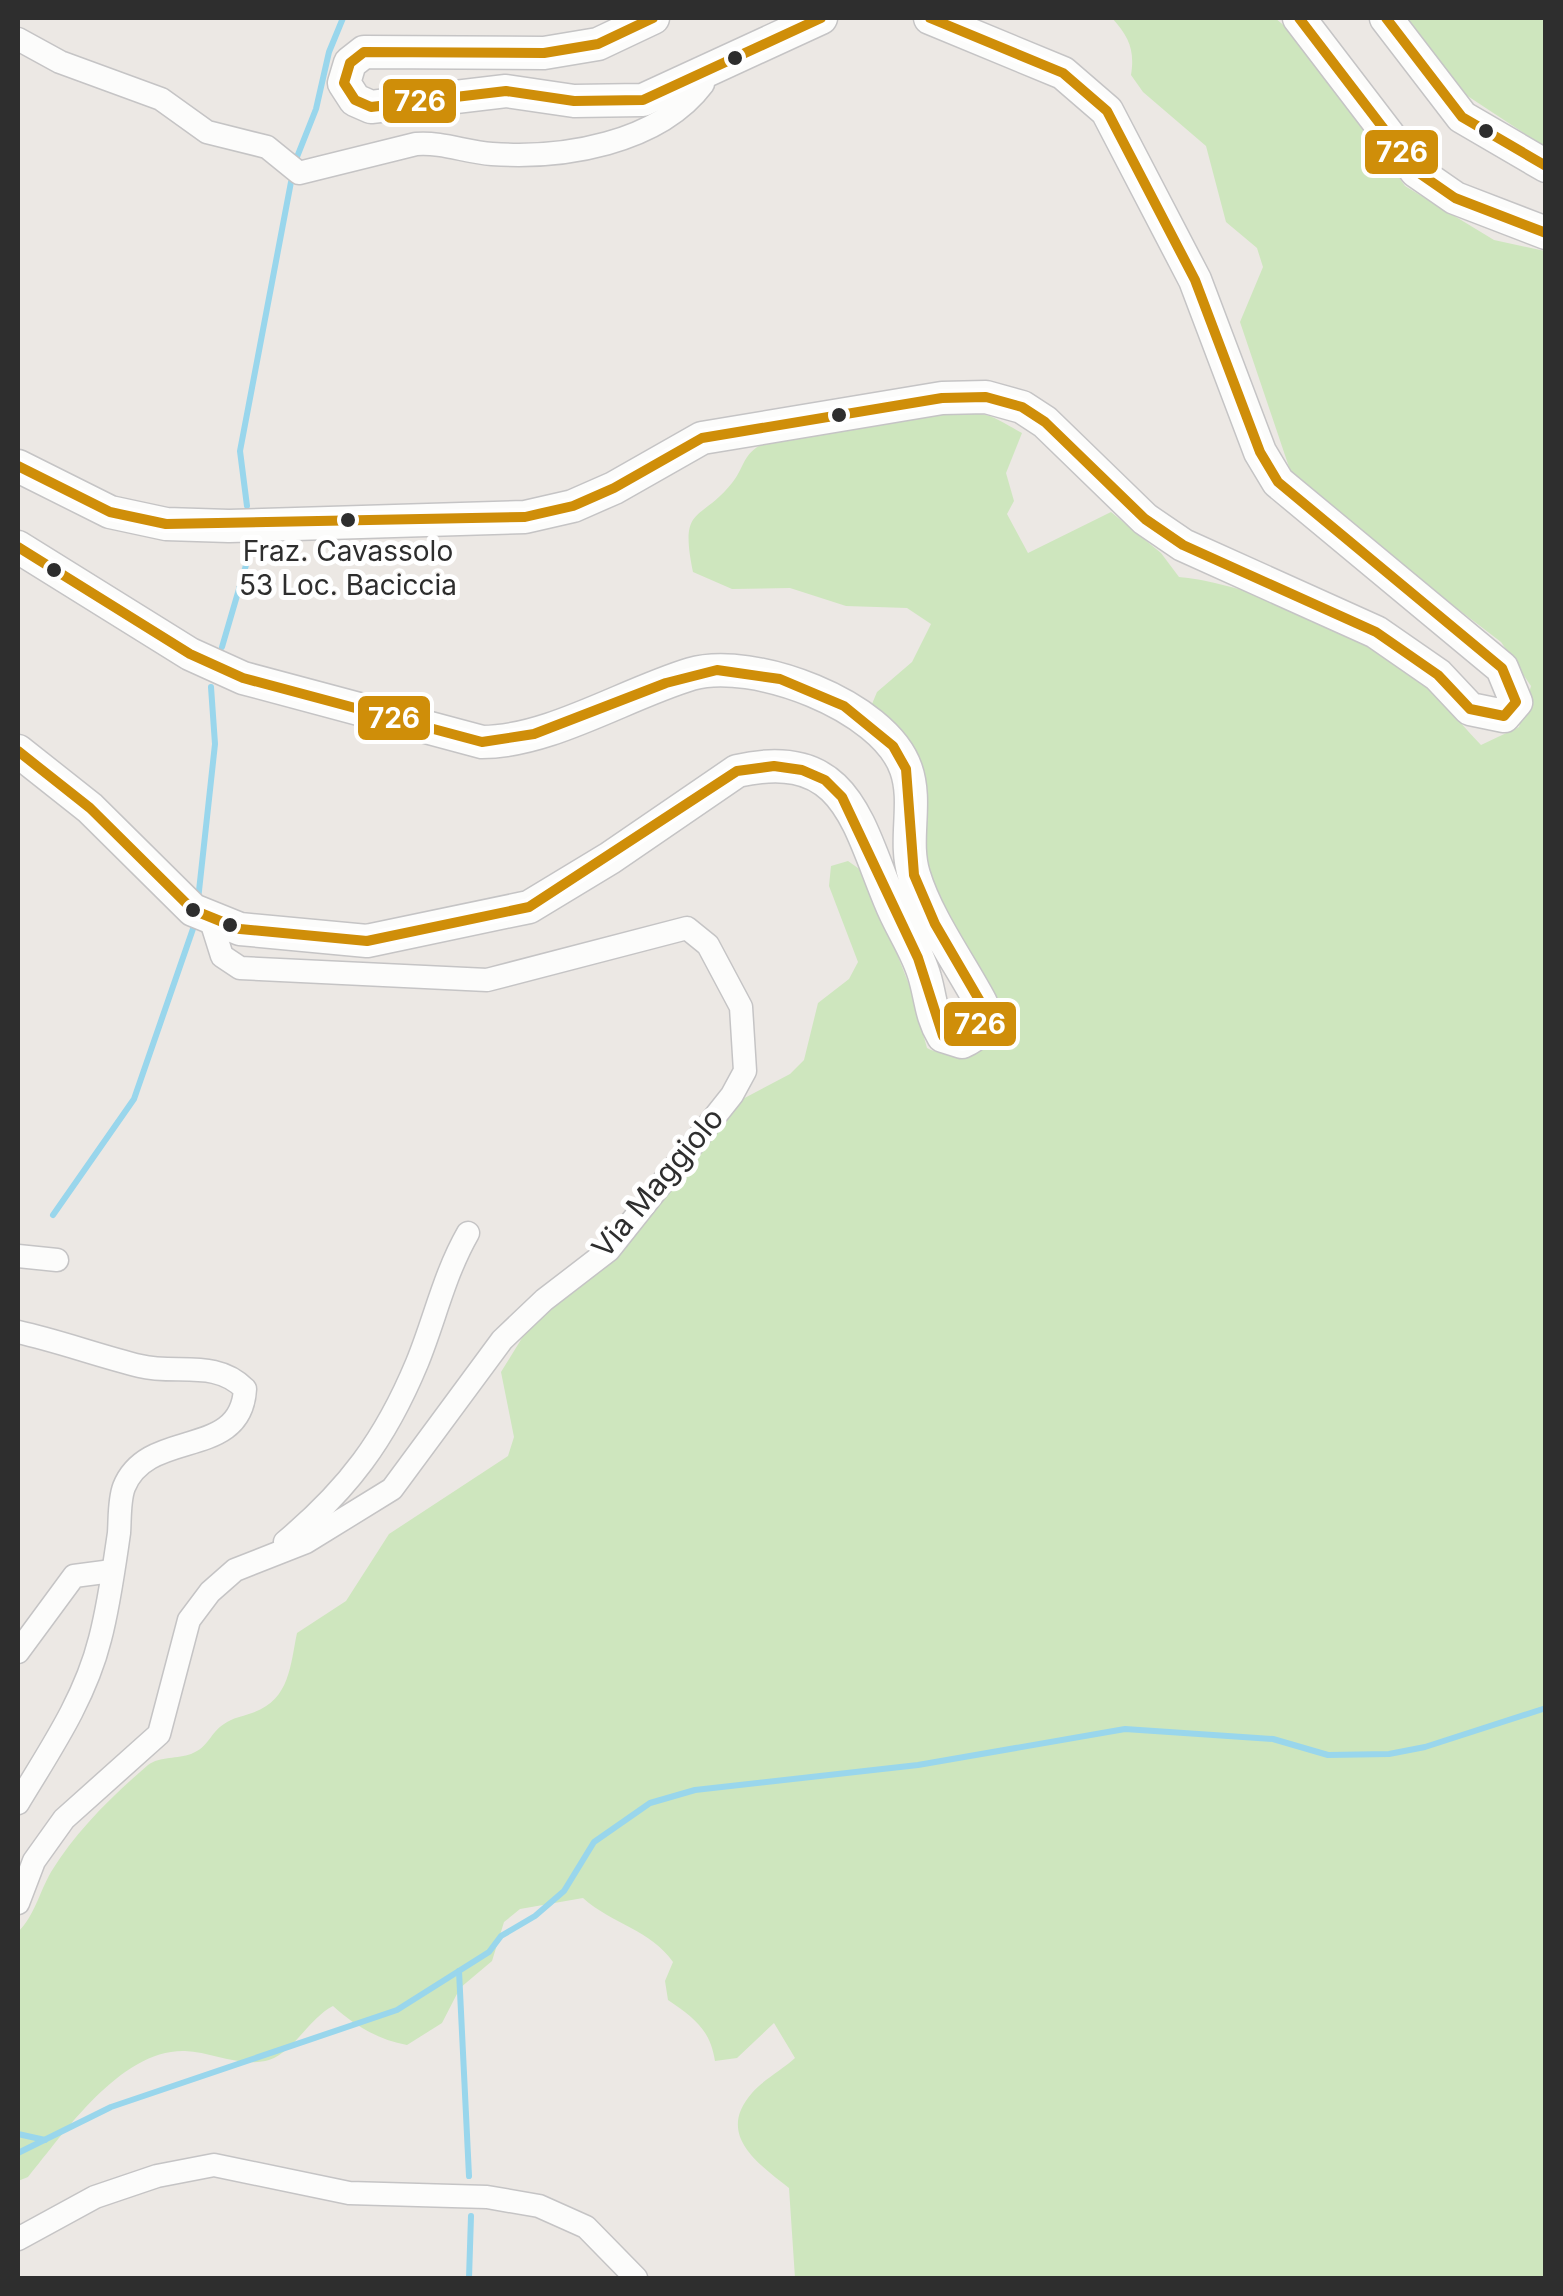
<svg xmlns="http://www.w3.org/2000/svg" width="1563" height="2296" font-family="Inter,sans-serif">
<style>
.green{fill:#cee6be}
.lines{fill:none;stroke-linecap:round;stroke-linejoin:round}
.stream{stroke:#99d6ec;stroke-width:6}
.minor-casing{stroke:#c5c4c5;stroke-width:25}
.secondary-casing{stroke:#c5c4c5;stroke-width:35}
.minor{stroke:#fcfcfb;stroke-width:22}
.secondary{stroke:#fcfcfb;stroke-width:32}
.bus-1-casing{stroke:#fff;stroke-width:18}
.bus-1{stroke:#cf8e09;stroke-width:10}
.bus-dot{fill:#2e2e2e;stroke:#fff;stroke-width:4}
.labels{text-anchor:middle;stroke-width:10;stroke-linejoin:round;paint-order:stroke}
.bus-label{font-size:28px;fill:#2e2e2e;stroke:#fff}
.street-label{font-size:30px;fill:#2e2e2e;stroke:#fff}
.line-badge{stroke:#fff;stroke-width:4}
.badge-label{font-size:28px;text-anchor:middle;font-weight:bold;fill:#fff}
</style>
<rect width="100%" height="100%" fill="#ece8e4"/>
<g class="green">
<path d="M1112,18h163l24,20 106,148 89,54 51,11v2027h-750l-6,-90c-30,-24 -74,-53 -37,-95 11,-13 30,-23 43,-35l-21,-35 -37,35 -22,3c-5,-32 -21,-43 -47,-61l-3,-19 8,-19c-22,-32 -61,-38 -90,-64l-63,11 -16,13 -12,39 -32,27 -18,35 -35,22c-28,-5 -52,-19 -74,-39 -25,13 -38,45 -64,54 -27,8 -57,-8 -84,-9 -64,-2 -120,81 -157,126l-10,4v-249c17,-17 21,-39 33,-60 25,-41 61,-76 97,-107 12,-9 30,-6 43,-11 18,-7 19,-21 33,-30 10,-7 17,-7 28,-11 38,-13 38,-47 45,-80l49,-32 43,-67 119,-78 6,-19 -13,-65 21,-34 215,-236 53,-28 14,-14 14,-57 31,-24 9,-17 -29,-76 2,-20 17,-5 17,12 45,114 17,61c27,14 65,9 70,-26l-69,-150 -25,-134 -31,-34 5,-12 35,-30 19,-38 -24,-16 -61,-2 -56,-18 -58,1 -39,-17c-14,-68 7,-49 39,-89 11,-13 11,-28 27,-37 34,-19 181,-38 221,-32 14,1 30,13 42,19l-16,40 8,28 -7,13 21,39 83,-41 50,41 18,24c51,4 159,42 203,71 38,25 68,64 99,97l38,-18 12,-41 -30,-44 -169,-129 -41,-40 -51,-151 23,-55 -6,-19 -31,-26 -20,-76 -63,-54 -12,-17c4,-25 -2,-38 -19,-57z"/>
<path d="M1403,18h142v129l-85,-56z"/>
</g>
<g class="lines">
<g class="stream">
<path d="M295,162l21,-53 13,-57 14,-34"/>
<path d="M247,506l-7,-55 51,-269"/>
<path d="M222,647l29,-99"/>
<path d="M198,900l17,-156 -4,-57"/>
<path d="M53,1215l81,-116 61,-176"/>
<path d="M459,1971l10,205"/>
<path d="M18,2134l27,6"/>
<path d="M18,2153l93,-46 286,-97 92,-58 12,-16 34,-20 29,-25 30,-49 56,-39 45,-13 223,-25 207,-36 148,10 55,16 61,-1 36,-7 121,-39"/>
<path d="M469,2278l2,-62"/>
</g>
<g class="minor-casing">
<g id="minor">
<path d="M18,39l42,23 101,37 46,33 60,15 32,26 117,-29c27,-2 49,8 76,10 70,5 166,-10 211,-70l-1,-9"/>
<path d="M18,1256l39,4"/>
<path d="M18,1332c41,9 81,24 122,34 36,9 76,-7 105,23 -4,72 -97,38 -121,98 -5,13 -4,32 -5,46 -5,34 -10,72 -19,106 -15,60 -50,111 -82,164"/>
<path d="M285,1542c63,-53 100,-102 132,-179 18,-44 27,-88 51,-130"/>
<path d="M18,1652l56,-76 38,-5"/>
<path d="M18,1903l16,-42 30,-42 95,-85 30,-114 21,-28 25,-22 71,-28 86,-53 110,-149 42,-40 65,-50 123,-155 13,-24 -4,-64 -33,-62 -21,-17 -200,52 -247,-12 -18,-12 -11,-35"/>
<path d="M18,2239l77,-42 62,-21 57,-11 135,28 138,4 52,9 47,21 50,51"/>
</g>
</g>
<g class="secondary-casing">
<g id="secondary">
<path d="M653,18l-55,26 -54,9 -180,-1 -14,11 -6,20 11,17 16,7 135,-16 68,10 69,-1 178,-82"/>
<path d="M1299,18l117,153 39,27 91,35"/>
<path d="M1386,18l76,99 84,49"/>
<path d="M18,466l92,46 56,12 63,2 296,-9 48,-11 41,-18 88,-50 240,-40 44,-1 36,10 23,15 100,97 38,26 193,87 62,43 32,34 34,7 12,-14 -14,-34 -224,-186 -18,-30 -65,-172 -88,-169 -44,-38 -133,-55"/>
<path d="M18,547l172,107 53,24 239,64c67,0 143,-48 209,-68 61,-18 193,31 215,95 12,34 -3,71 8,106 13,43 45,87 67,128 4,19 0,31 -19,39l-19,-6c-12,-20 -12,-37 -18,-58 -7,-27 -25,-51 -35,-77 -33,-79 -44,-155 -153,-130l-127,87 -81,49 -162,34 -127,-12 -47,-19 -103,-102 -72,-57"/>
</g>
</g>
<use href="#minor" class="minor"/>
<use href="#secondary" class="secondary"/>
<g class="bus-1-casing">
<g id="bus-1">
<path d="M653,18l-55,26 -54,9 -180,-1 -14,11 -6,20 11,17 16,7 135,-16 68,10 69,-1 178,-82"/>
<path d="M1299,18l117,153 39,27 91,35"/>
<path d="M1386,18l76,99 84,49"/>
<path d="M18,466l92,46 56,12 359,-7 48,-11 41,-18 88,-50 240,-40 44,-1 36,10 23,15 100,97 38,26 193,87 62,43 32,34 34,7 12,-14 -14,-34 -224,-186 -18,-30 -65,-172 -88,-169 -44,-38 -133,-55"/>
<path d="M18,547l172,107 53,24 239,64 52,-8 132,-51 51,-13 63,9 64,27 49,40 13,23 8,106 21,49 46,79 -1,24 -18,15 -19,-6 -25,-78 -76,-161 -17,-17 -23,-10 -28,-4 -37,5 -208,136 -162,34 -127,-12 -47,-19 -103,-102 -72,-57"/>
</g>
</g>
<use href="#bus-1" class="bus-1"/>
</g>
<g class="bus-dot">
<circle cx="735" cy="58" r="9"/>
<circle cx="1486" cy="131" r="9"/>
<circle cx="839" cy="415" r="9"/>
<circle cx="348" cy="520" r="9"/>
<circle cx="54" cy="570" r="9"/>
<circle cx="193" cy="910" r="9"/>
<circle cx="230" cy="925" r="9"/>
</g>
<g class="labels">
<g class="bus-label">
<text x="348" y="561">Fraz. Cavassolo<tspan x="348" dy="34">53 Loc. Baciccia</tspan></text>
</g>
<g class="street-label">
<text transform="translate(658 1183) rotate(-50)" y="10">Via Maggiolo</text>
</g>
</g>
<g class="line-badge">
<rect x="381" y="77" width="77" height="48" rx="10" fill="#cf8e09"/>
<rect x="1363" y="128" width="77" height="48" rx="10" fill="#cf8e09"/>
<rect x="356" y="694" width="76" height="48" rx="10" fill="#cf8e09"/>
<rect x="942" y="1000" width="76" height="48" rx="10" fill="#cf8e09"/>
</g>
<g class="badge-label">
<text x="420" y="111">726</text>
<text x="1402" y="162">726</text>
<text x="394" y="728">726</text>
<text x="980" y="1034">726</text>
</g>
<rect width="1563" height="2296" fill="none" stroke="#2e2e2e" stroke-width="40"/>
</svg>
